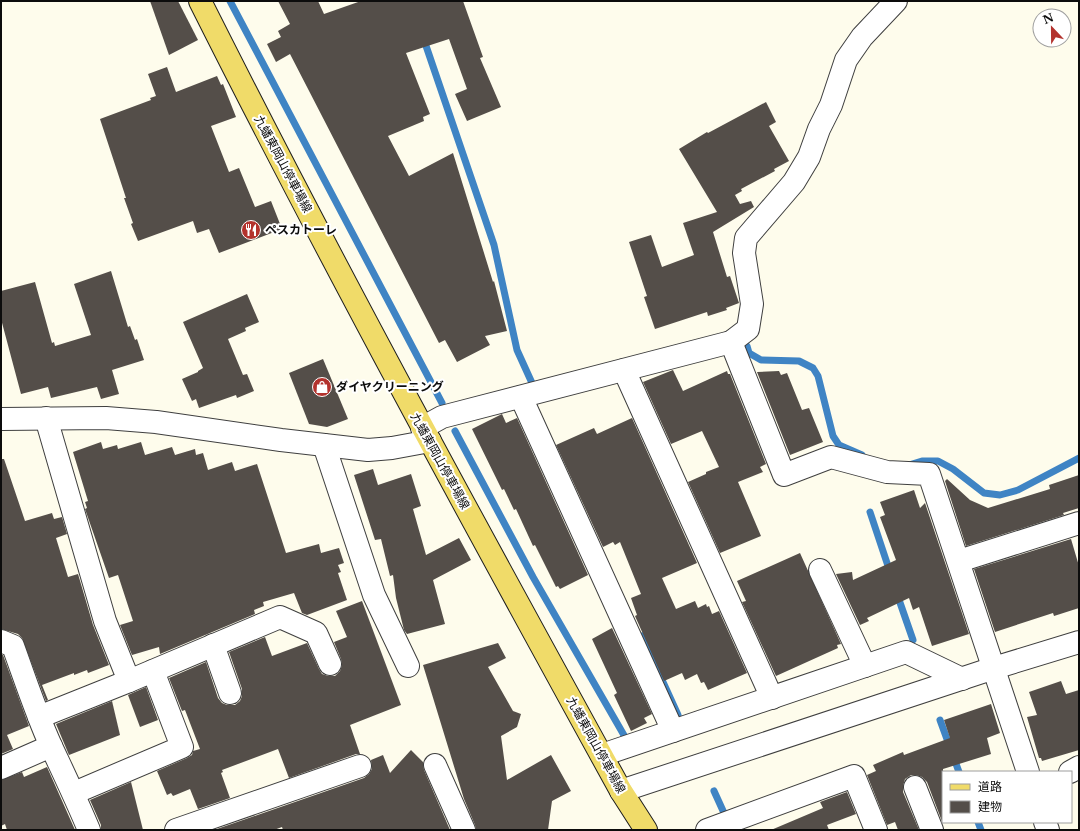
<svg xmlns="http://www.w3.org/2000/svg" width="1080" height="831" font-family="'Libre Baskerville','Noto Sans JP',serif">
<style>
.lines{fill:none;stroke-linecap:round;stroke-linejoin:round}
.stream{stroke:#3f84c4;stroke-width:7}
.building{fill:#544e49}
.minor-casing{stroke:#3f3f3f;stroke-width:24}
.major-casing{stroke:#1d1d1d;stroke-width:24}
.minor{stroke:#fff;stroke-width:22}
.major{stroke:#f0db69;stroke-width:22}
.labels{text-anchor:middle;stroke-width:4;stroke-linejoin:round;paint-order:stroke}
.street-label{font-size:12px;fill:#0c0c0c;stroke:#fff}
.poi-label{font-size:12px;font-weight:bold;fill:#0c0c0c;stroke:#fff;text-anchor:start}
</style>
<rect width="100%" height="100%" fill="#fefcec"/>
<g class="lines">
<g class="stream">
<path d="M230,1l212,402"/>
<path d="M423,37l71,208 23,105 15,33"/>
<path d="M747,346l2,7 12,7 38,1 14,7 5,8 15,60 6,9 23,10"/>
<path d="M455,431l78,146 92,160"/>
<path d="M909,465l13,-4h16l15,8 31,24 16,2 18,-5 61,-32"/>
<path d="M870,512l20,60"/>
<path d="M897,594l16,46"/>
<path d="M642,636l36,79"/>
<path d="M940,720l19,52"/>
<path d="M714,791l10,22"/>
<path d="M978,822l3,8"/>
</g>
</g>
<g class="building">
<path d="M150,1h28l20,39 -29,15z"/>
<path d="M278,1h40l6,13 37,-13h102l20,56 -3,1 21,49 -34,14 -12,-27 12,-5 -18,-50 -43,14 24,61 -7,3 1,4 -36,15 21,40 44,-23 40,129 1,-1 13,50 -22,5 5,9 -33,17 -12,-22 -6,3 -149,-289 -14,8 -9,-18 14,-7 -3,-6 12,-7z"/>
<path d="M167,67l9,25 41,-16 4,9 2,-1 13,33 -25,9 18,46 10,-4 16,39 16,-6 11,28 -63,24 -10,-24 -12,4 -4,-12 -55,20 -7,-17 2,-1 -9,-25h2l-26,-79 51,-19 -1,-2 6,-2 -8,-22z"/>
<path d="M766,102l10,20 -7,4 20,35 -15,8 1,2 -34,18 1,2 -7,4 5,9 11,-3 3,6 -41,25 14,45 3,-1 9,27 -13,5 1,2 -19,6 -1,-4 -52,17 -11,-32 3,-1 -18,-54 22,-7 11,32 32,-12 -11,-32 34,-11 -38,-63 28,-17 1,1z"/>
<path d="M111,271l17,56 2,-1 5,14 2,-1 7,21 -32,10 7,24 -18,5 -4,-12 -46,11 -3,-11 -27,7 -20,-75v-28l34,-9 17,61 2,-1 1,4 36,-11 -17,-51z"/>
<path d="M247,294l12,28 -14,6 1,3 -18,8 15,36 4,-1 7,17 -17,7 -1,-3 -37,13 -3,-9 -4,2 -10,-22 16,-7v-1l5,-3 -20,-46z"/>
<path d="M323,359l25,60 -21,8 -18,-3 -20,-51z"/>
<path d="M673,370l10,21 44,-20 1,3h2l36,90 -6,3 3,5 -25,10 23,54 -41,17 -32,-71 18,-8v-2l13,-5 -17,-36 -31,13 -28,-62z"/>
<path d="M779,371l2,4 6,-2 15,37 7,-2 14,34 -33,13 -33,-83z"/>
<path d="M502,414l4,9 11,-5 71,157 -28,14 -2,-3 -2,1 -21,-42 -2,1 -17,-37 -2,1 -10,-21 -2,1 -30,-61z"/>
<path d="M632,418l65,145 -35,15 14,31 19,-8 3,7 8,-4 1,3 2,-1 3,8 7,-3 28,62 -39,17 -4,-8 -3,1 -4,-9 -12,6 -3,-7 -18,8 -29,-65 2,-1 -6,-17 10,-4 -21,-52 -5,3 -2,-3 -10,5 -47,-102 38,-17 3,6z"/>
<path d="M101,442l2,7 14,-4 1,4 23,-7 4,13 27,-8 3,8 20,-6 1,6 7,-2 5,17 24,-8 3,9 22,-7 29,89 33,-9 2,9 18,-5 5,15 -6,2 3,7 -3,1 9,27 -40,15 -5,-2 -8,-20 -31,9 1,4 -10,4 1,4 -95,40 -1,-7 -27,8 -12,-30 13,-4 -15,-46 -9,3 -24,-69 2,-1 -2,-6 3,-1 -15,-49z"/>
<path d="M1,459h3l21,62 27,-8 2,6 8,-2 5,17 -11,4 12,39 10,-3 15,51 16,40 -21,8 -1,-3 -13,5v-2l-32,12 6,15 -2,1 -24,-63 -4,-4 -17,-5z"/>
<path d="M373,469l5,16 33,-11 10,32 -8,3 13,46 33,-17 12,22 -38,20 12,44 -38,10 -3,-4 -8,-32 -3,-23 -3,1 -9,-37 -6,1 -21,-65z"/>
<path d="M1079,475v33l-16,5 1,2 -98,31 -21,-65 2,-2 23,21 18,8 62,-19 -1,-4z"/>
<path d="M914,490l6,18 5,-5 44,131 -37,12 -13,-39 -6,3 -4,-12 -42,20 2,3 -9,4 -24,-51 16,-2 1,8 43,-20 -16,-43 5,-2 -5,-13z"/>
<path d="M1071,539l8,27v42l-25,8 -1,-3 -58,19 -21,-63z"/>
<path d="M800,553l41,91 -4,1 1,3 -62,28 -34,-74 4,-1 -9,-20z"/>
<path d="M362,601l39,104 -51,20 10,29h-4l-67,24 -11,-29 -56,21 1,2 -2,1 9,25 -32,11 -8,-20 -17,7 -2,-3 -4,2 -10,-24 30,-13 5,-3 1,-4 7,-2 -15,-39 -3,1 -13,-33 37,-16 12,36 4,5 5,2h8l5,-4 2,-5v-7l-13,-37 36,-15 7,19 35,-13 12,26 3,5 6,2h7l5,-5 2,-6 -1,-6 -7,-17 13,-5 -11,-26z"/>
<path d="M612,628l40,86 -8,4 3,5 -16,8 -17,-36 3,-2 -25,-54z"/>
<path d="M498,643l8,15 -18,9 25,44 8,3 -4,13 -16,9 6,44 44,-25 20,36 -19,10 -4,29h-72l-1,-5 -11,-26 -41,-134z"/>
<path d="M1,655h2l26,71 -22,9 6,14 -12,5z"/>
<path d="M1061,681l5,13 13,-4v60l-37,11 -1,-3h-2l-12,-41 10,-2 -8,-23z"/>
<path d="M146,687l12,33 -18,7 -12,-32z"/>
<path d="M112,701l8,34 -51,20 -13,-31z"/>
<path d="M991,704l9,29 -13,5 4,16 -48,15v55l-16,-42 -5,-5 -6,-2h-5l-6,4 -2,7v6l16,38h-21l-3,-8 -8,3 -20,-50 9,-4 -3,-6 30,-13 1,3 46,-17 -6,-18z"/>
<path d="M411,750l12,12 1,8 26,60h-167l-1,-3 -8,3h-60l150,-52 5,-4 3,-5 -1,-9 12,-5 7,18z"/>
<path d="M47,767l28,63h-68l-2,-6 -4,2v-46l21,-8 2,5z"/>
<path d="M131,782l12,48h-42v-5l-11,-25z"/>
<path d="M847,792l9,22 -29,11 2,5h-58l52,-22 -3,-6z"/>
</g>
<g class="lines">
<g class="minor-casing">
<g id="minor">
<path d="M731,342l53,133 47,-18 56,15 42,2 99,298"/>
<path d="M624,370l148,328"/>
<path d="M521,397l152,334"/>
<path d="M1,419l105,-1 50,4 125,18 87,10 24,-2 38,-7"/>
<path d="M422,428l20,-11 289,-75 17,-13 4,-25 -8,-51 2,-15 48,-56 15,-25 10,-28 12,-24 15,-45 16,-23 34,-36"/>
<path d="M324,445l50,150 34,71"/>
<path d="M959,561l120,-38"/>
<path d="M820,570l45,96"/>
<path d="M1,641l12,5c12,33 23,67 38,100 13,28 26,55 38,84"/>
<path d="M213,645l17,48"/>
<path d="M129,681l151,-64 36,16 14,31"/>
<path d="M39,717l90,-36 -24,-60 -59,-203"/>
<path d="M602,755l304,-103 56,27"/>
<path d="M435,765l29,65"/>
<path d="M1,768l50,-22"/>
<path d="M1070,772l9,-5"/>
<path d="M915,787l17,43"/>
<path d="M621,791l373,-123 85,-26"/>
<path d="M74,793l108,-46 -29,-76"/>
<path d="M1045,822l3,8"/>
<path d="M176,830l184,-64"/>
<path d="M707,830l147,-54 22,54"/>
</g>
</g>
<g class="major-casing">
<path id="major" d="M200,1c134,267 277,528 421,790l25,39"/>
</g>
<use href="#minor" class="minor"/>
<use href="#major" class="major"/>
</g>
<defs>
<g id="restaurant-disc" transform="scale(1)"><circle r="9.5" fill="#b3322d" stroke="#fff"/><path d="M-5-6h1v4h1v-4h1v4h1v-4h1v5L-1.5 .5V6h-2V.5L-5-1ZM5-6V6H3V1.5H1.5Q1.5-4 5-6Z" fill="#fff"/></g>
<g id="shop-disc" transform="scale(1)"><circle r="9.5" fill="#b3322d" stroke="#fff"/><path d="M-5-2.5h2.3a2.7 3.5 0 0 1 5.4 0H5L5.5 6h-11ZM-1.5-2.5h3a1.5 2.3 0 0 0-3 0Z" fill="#fff"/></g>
</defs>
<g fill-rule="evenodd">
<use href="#restaurant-disc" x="251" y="230"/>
<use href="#shop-disc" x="322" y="387"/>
</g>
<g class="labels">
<g class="street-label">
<text transform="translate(283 164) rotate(62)" y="4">九蟠東岡山停車場線</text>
<text transform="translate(440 461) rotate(61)" y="4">九蟠東岡山停車場線</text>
<text transform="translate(596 745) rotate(61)" y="4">九蟠東岡山停車場線</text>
</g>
<g class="poi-label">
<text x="265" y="234">ペスカトーレ</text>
<text x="336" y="391">ダイヤクリーニング</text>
</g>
</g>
<rect width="1080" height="831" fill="none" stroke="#0c0c0c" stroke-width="4"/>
<rect x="942" y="771" width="130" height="52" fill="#ffffff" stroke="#9e9e9e"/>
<rect x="950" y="784" width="20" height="6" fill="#f0db69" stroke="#9e9e9e"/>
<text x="978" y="791" font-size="12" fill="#0c0c0c">道路</text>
<rect x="950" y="801" width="20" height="12" fill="#544e49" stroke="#9e9e9e"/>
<text x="978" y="811" font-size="12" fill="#0c0c0c">建物</text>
<g transform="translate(1052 28) rotate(338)"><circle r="19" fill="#ffffff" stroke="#9e9e9e"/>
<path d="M0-3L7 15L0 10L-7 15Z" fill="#b3322d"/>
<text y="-6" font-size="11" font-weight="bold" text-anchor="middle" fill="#0c0c0c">N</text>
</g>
</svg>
